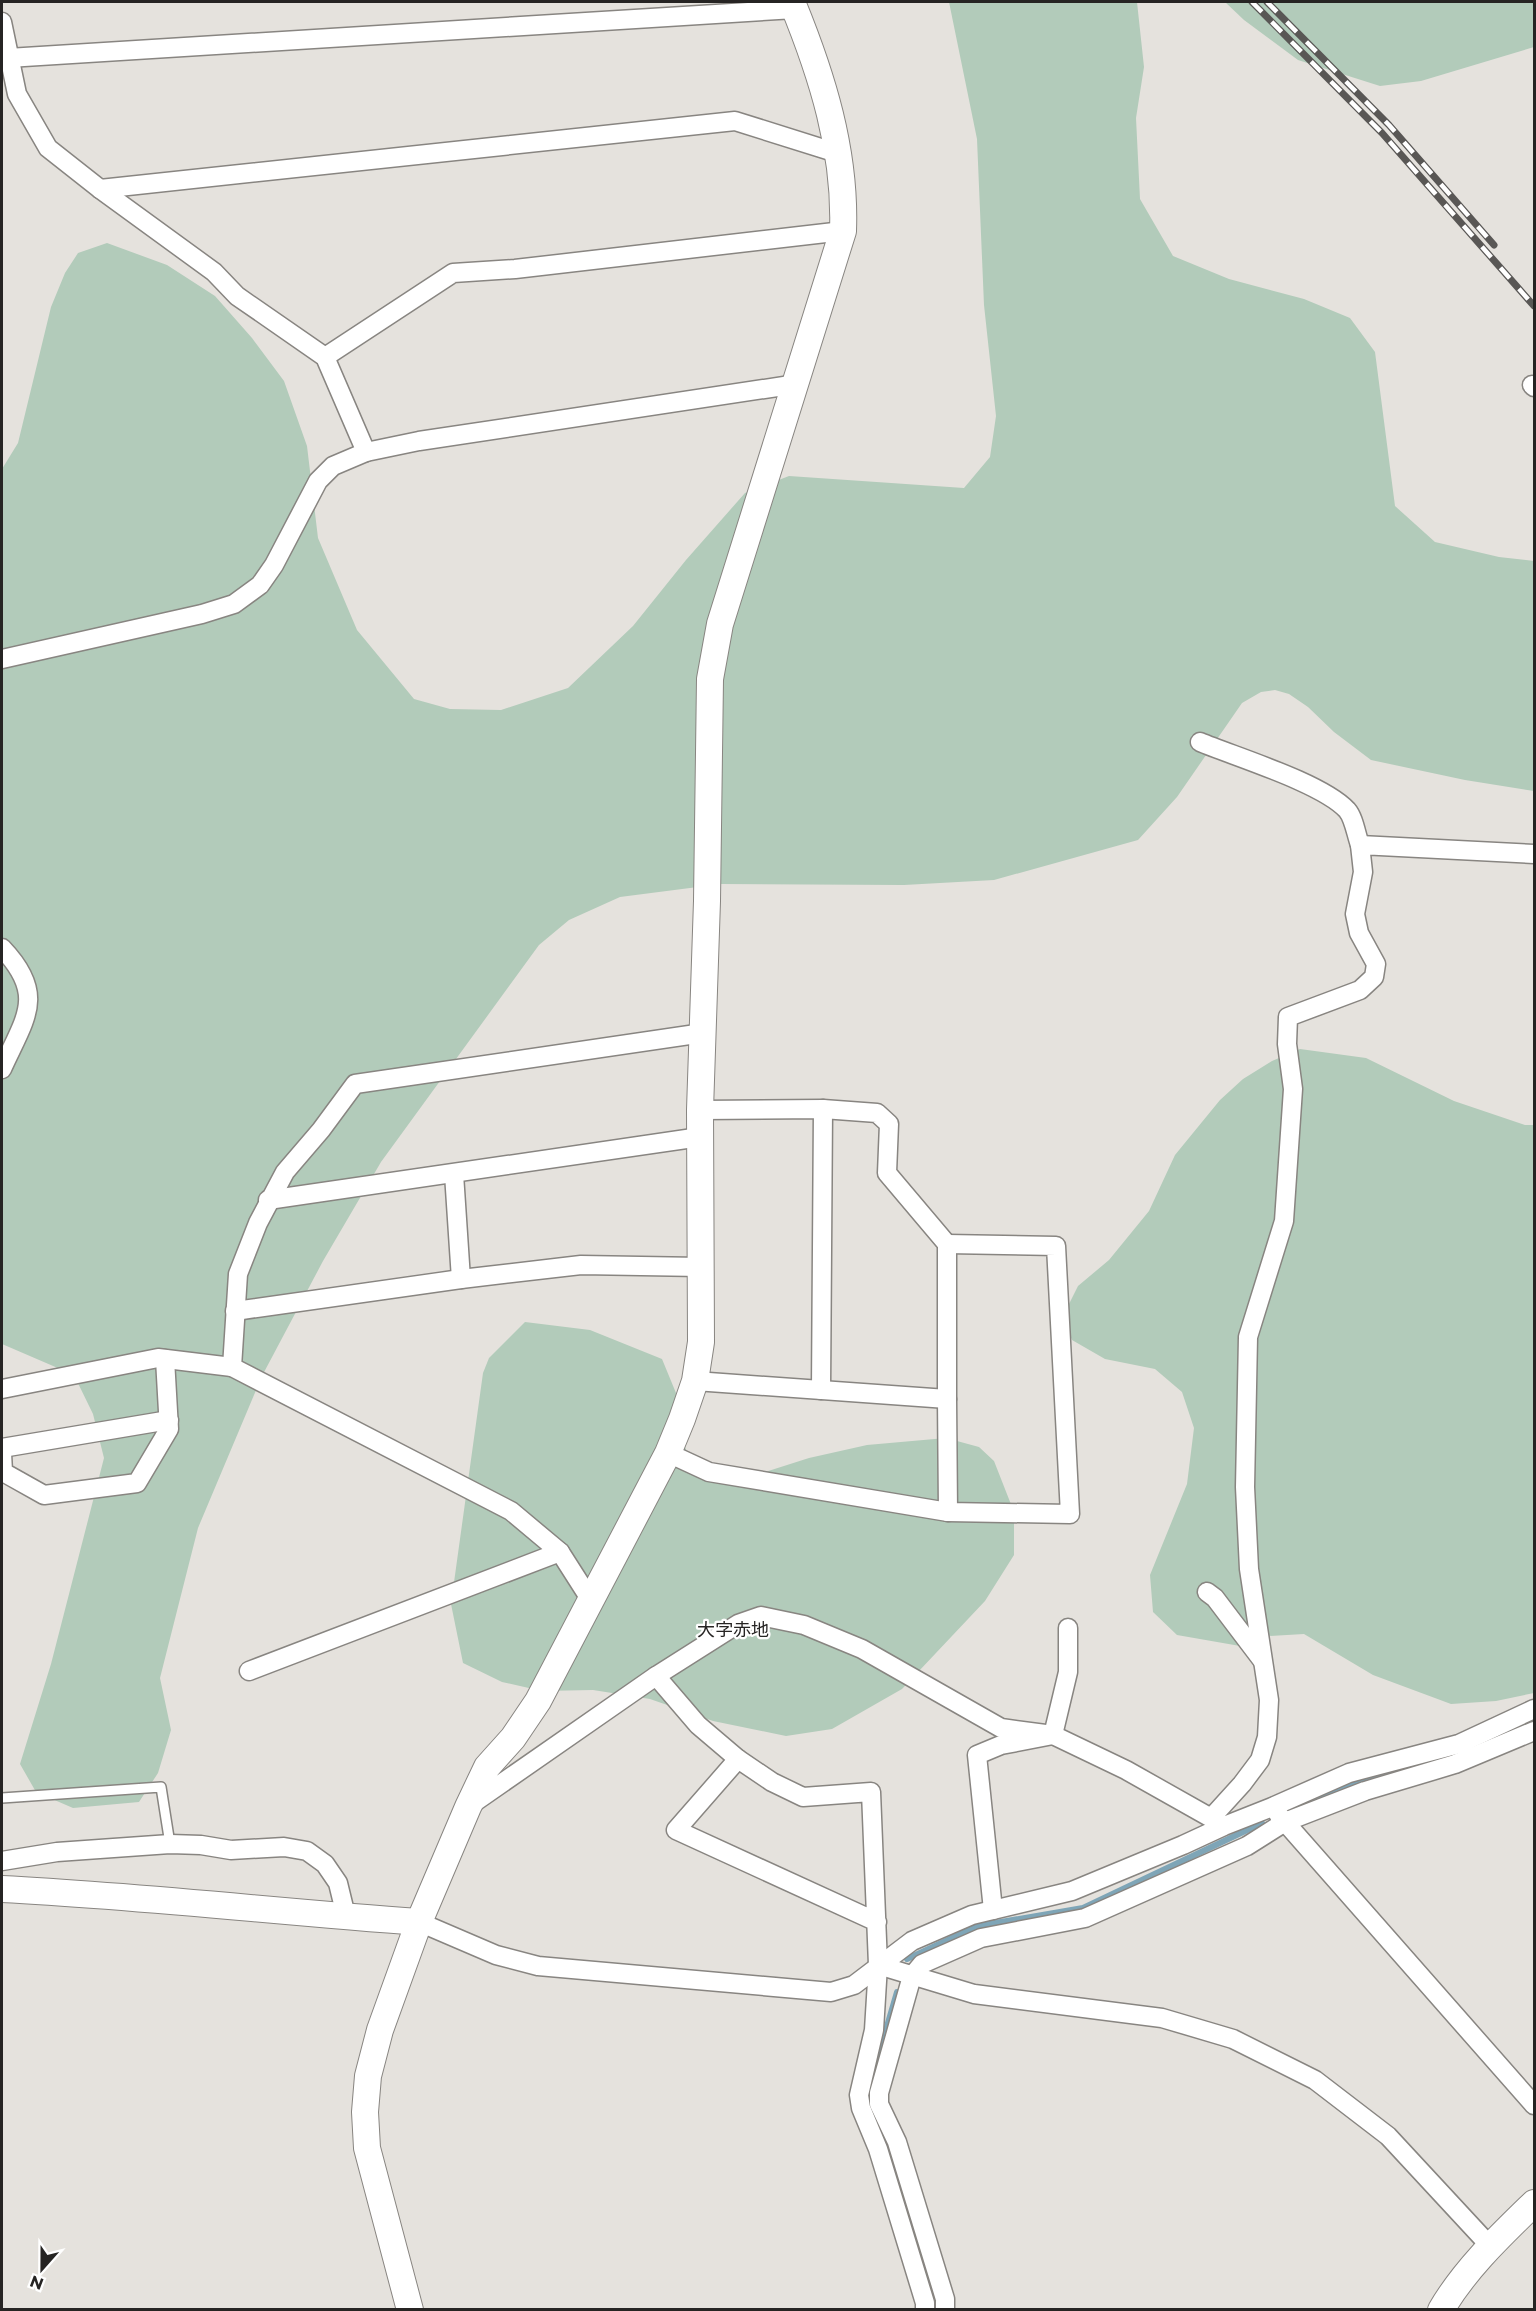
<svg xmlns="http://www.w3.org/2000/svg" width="1536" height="2311" font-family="Montserrat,'Noto Sans JP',sans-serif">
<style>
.green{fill:#b2cbba}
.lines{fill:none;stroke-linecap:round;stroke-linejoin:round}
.stream{stroke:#7ea5b7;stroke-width:6}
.lane-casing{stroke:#888581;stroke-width:12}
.street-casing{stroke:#888581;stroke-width:21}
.secondary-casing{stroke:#888581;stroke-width:28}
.lane{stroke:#fff;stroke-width:9}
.street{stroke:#fff;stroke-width:18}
.secondary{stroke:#fff;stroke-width:26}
.rail-casing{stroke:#595755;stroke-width:7}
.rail{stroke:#fff;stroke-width:4.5;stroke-dasharray:14;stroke-linecap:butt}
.labels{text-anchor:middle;stroke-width:4.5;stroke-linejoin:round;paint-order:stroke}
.quarter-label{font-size:18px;fill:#262423;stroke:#fff}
</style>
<rect width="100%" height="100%" fill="#e5e2dd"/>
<g class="green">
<path d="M949,2h188l7,65 -8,51 4,81 33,57 56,23 75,20 46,19 25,34 20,154 40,36 64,15 35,4v230l-69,-11 -94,-20 -37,-28 -26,-25 -19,-13 -14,-4 -14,2 -19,11 -65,94 -39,43 -144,40 -90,5 -183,-1 -101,13 -51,23 -30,25 -158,217 -58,99 -61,115 -64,152 -38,150 11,52 -13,43 -19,29 -66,6 -37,-16 -16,-28 31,-100 53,-206 -11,-44 -19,-39 -72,-31v-875l16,-26 33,-136 14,-34 13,-20 29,-10 60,22 48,31 37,42 32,43 23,65 11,92 39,92 57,69 36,10 51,1 67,-22 65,-62 53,-66 59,-67 44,-17 175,12 26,-31 6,-41 -12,-111 -7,-166z"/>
<path d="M1225,2h309v45l-113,34 -41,5 -82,-26 -54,-40z"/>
<path d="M1300,1049l66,9 88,43 71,24h9v568l-38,8 -45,3 -78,-29 -69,-41 -36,2 -28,10 -63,-11 -24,-23 -3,-37 37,-91 7,-56 -12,-36 -27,-23 -50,-10 -33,-19 -10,-22 16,-32 31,-26 40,-49 26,-56 45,-55 23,-21 29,-18z"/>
<path d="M525,1322l65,8 72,29 14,34 5,42 10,29 68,10 50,-16 58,-13 79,-7 33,9 15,14 20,51v43l-29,46 -83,88 -70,40 -46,7 -73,-15 -63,-22 -57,-9 -51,1 -40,-9 -39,-19 -12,-59 32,-231 6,-15z"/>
</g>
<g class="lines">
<g class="stream">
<path d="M1499,1735l35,-15"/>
<path d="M1291,1809l57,-23 89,-27"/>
<path d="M907,1959l71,-33 105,-18 179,-85"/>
<path d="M872,2078l25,-86"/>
</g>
<g class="lane-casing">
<path id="lane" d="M2,1798l159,-11 9,57"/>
</g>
<g class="street-casing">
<g id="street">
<path d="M2,22l15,72 31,54 52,41 114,83 23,24 88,61 41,95"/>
<path d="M8,58l787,-49"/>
<path d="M100,189l635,-68 105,33"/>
<path d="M325,357l128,-84 62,-4 328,-38"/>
<path d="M1532,385l2,2"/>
<path d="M2,659l200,-45 32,-10 26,-19 14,-20 44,-84 15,-15 33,-14 53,-11 378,-57"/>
<path d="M1200,742c36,15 122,41 147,68 7,8 9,24 13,35"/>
<path d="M2,948c45,47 23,70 0,121"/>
<path d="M454,1174l7,105"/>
<path d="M268,1200l432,-63"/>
<path d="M235,1311l226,-32 120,-14 120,2"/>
<path d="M695,1381l252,18v-155l-60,-71 2,-49 -12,-11 -54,-4 -123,1"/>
<path d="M2,1389l156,-31 74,9"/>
<path d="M821,1390l2,-281"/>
<path d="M947,1399l1,113"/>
<path d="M2,1448l167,-28"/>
<path d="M2,1453l1,19 41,23 93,-12 32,-54 -4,-70"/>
<path d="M668,1453l41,19 239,40 122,2 -14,-268 -109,-2"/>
<path d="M1207,1592l8,6 47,62"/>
<path d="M590,1599l-30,-47 -49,-41 -279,-144 6,-93 20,-51 27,-51 36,-42 34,-46 348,-51"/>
<path d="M249,1671l311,-119"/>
<path d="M656,1676l42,49 40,34"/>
<path d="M469,1806l187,-130 82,-52 23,-8 43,9 58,24 139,79 52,7 73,35 94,53"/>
<path d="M1278,1814l256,291"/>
<path d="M1212,1817l30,-33 18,-24 7,-23 2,-37 -20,-131 -4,-82 3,-150 36,-116 9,-132 -6,-45 1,-27 72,-27 14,-13 2,-13 -17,-31 -4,-19 8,-42 -3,-27 174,9"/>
<path d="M2,1861l55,-9 113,-8 31,1 30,5 53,-3 23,4 18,13 13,19 8,33"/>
<path d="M993,1910l-16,-155 24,-10 52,-10 15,-63v-44"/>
<path d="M419,1922l77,33 42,11 293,26 23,-7 58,-44 60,-26 100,-24 111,-46 41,-19 48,-19 77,-34 110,-29 75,-35"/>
<path d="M877,1922l-201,-92 62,-71 34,23 31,15 68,-5 7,173 -4,65 -15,65 2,13 17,41 47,154v7"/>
<path d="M878,1965l96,29 188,24 71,21 82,41 73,56 102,110"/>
<path d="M945,2310v-11l-48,-157 -18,-38v-11l33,-117 10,-12 59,-26 104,-20 162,-72 38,-24 80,-31 90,-27 79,-33"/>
</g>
</g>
<g class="secondary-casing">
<g id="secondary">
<path d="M2,1889c139,7 278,23 417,33"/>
<path d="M410,2310l-43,-162 -2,-36 3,-36 12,-46 39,-108 49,-115 19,-40 26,-29 25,-37 130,-248 14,-34 13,-38 6,-39 -1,-232 7,-209 3,-222 10,-55 123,-393c3,-80 -21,-156 -51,-229"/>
<path d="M1441,2310c24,-41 59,-74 93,-107"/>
</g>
</g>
<use href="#lane" class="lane"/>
<use href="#street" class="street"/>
<use href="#secondary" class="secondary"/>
<g class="rail-casing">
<g id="rail">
<path d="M1252,2l130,131 152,173"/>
<path d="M1267,2l122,123 105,120"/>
</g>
</g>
<use href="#rail" class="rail"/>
</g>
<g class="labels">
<g class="quarter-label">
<text x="733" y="1636">大字赤地</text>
</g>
</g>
<rect width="1536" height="2311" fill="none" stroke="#262423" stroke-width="6"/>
<g transform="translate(42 2269) rotate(201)" stroke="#ffffff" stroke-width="4.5" paint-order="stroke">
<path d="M0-4.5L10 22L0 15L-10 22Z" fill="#262423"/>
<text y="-9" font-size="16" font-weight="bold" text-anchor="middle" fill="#262423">N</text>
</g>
</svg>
